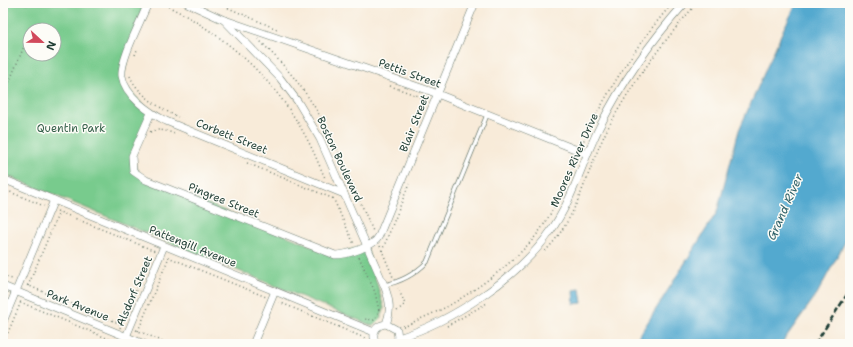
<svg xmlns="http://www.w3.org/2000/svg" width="853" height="347" font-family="'Shantell Sans',sans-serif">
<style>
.green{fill:#78cb8d;stroke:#4c8460;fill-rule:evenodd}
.water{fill:#52a9cf;stroke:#387382}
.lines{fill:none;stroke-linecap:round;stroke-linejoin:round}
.service-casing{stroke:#6b7a6e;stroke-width:5}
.minor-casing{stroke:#6b7a6e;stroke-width:8}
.path{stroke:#6b7a6e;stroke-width:1.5;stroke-dasharray:1 3;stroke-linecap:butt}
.service{stroke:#fff;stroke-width:3.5}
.minor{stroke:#fff;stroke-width:7}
.rail{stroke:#1f3d34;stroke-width:2.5;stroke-dasharray:6 3;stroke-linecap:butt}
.labels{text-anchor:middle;stroke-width:3;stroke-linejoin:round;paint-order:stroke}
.street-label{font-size:11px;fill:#1f3d34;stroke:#fdfcf7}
.park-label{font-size:11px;fill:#35604a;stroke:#fdfcf7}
.water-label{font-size:12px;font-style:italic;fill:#31636a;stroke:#fdfcf7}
</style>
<rect width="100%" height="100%" fill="#fdfcf7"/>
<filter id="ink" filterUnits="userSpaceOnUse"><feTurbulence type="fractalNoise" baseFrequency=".025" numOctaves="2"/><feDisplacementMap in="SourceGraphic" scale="8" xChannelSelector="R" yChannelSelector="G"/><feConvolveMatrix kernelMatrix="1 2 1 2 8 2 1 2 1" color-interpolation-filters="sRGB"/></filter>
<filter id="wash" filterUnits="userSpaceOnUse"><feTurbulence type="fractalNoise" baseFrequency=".012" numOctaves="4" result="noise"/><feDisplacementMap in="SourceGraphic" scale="16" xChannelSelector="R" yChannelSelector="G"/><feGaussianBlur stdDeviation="0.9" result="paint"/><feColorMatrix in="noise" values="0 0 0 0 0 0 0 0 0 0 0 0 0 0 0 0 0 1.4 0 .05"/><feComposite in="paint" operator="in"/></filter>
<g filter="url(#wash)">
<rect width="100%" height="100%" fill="#f8ebd9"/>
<path class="green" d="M3,3h141l-17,55 -5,24 29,32 -19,45 9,18 191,77 34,-8 18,62 -3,10 -8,8 -370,-152zM30,30h24v24h-24z"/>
<g class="water">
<path d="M797,3h53v230l-33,61 -36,50h-147l83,-132 22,-82 45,-102z"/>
<path d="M580,289l2,14 -8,1 -1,-14z"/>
</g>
</g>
<g filter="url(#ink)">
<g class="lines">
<g class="service-casing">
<path id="service" d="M384,285c17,-3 31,-11 43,-23l60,-147"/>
</g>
<g class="minor-casing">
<g id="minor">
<path d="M148,3c-6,16 -28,57 -26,73 3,20 28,37 44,45l178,73"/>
<path d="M187,3l37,17 56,58 18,24 22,37 64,146c5,13 8,25 2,39"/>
<path d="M225,20l205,71 157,63"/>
<path d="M151,113l-19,43 1,15 13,9 189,75c11,0 39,-8 44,-19l96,-233"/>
<path d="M3,179l371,153"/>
<path d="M3,286l141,58"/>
<path d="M3,322l51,-122"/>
<path d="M398,338c53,-16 120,-60 152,-106 23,-32 32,-70 49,-104 23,-46 52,-87 86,-125"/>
<path d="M123,344l41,-98"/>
<path d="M253,344l22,-53"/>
<path d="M376,344c-5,-10 -1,-19 10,-20l11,6 1,8 -2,6"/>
</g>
</g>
<g class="path">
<path d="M161,3c62,29 114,75 146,136 7,13 12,26 18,39"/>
<path d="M217,3l62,27"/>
<path d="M32,30h4"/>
<path d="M258,39c15,15 30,30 43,48 32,43 50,95 72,144"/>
<path d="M135,55l2,-5"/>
<path d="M130,76c7,18 31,33 48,41"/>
<path d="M390,86l37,13"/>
<path d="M3,97l27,-65"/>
<path d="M150,132c8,-4 17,-1 25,2"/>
<path d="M582,144c24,-51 53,-99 91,-141"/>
<path d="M247,163l87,36"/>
<path d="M3,189l41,17"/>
<path d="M333,198l21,46"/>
<path d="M57,211l98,40"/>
<path d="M380,246l13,31"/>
<path d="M382,251l27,-67"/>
<path d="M545,251c33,-32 42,-82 62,-121 24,-46 56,-88 90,-127"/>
<path d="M168,257l98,40"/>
<path d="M359,257l16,35 4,19 -5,9 -10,-1"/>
<path d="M3,276l9,3"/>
<path d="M27,285l96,40"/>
<path d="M28,286l31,-74"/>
<path d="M3,299l2,-5"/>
<path d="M20,302l96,40"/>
<path d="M279,302l88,37"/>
<path d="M397,311l8,-7 -7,-16"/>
<path d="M403,326h3c14,-8 30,-13 44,-21 32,-19 72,-48 93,-79 14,-22 24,-45 34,-69"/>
<path d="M447,326l40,-23"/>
<path d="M120,328l23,-54"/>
<path d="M136,330l33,14"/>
<path d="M138,331l31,-74"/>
<path d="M3,344l18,-42"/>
<path d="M412,344l8,-5"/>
</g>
<use href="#service" class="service"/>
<use href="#minor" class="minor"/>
<path class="rail" d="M815,344l35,-54"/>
</g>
</g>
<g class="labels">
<g class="street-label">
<text transform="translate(410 73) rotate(20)" y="4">Pettis Street</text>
<text transform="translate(414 123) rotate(-68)" y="4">Blair Street</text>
<text transform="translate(232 136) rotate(22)" y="4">Corbett Street</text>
<text transform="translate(340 159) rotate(65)" y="4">Boston Boulevard</text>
<text transform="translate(574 160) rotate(-66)" y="4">Moores River Drive</text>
<text transform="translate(224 200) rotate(22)" y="4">Pingree Street</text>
<text transform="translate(193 246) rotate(22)" y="4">Pattengill Avenue</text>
<text transform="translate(134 291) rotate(-67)" y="4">Alsdorf Street</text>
<text transform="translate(78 305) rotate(22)" y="4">Park Avenue</text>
</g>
<g class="park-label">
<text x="71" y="132">Quentin Park</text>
</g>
<g class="water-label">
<text transform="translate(785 207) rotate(-66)" y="4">Grand River</text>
</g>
</g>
<rect width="853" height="347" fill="none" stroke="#fdfcf7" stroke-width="16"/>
<g transform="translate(42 42) rotate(112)"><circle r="19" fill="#fdfcf7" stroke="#a4b0a9"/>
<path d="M0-3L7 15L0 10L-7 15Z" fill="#d1495b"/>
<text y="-6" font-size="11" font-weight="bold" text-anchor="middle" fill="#1f3d34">N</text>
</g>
</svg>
